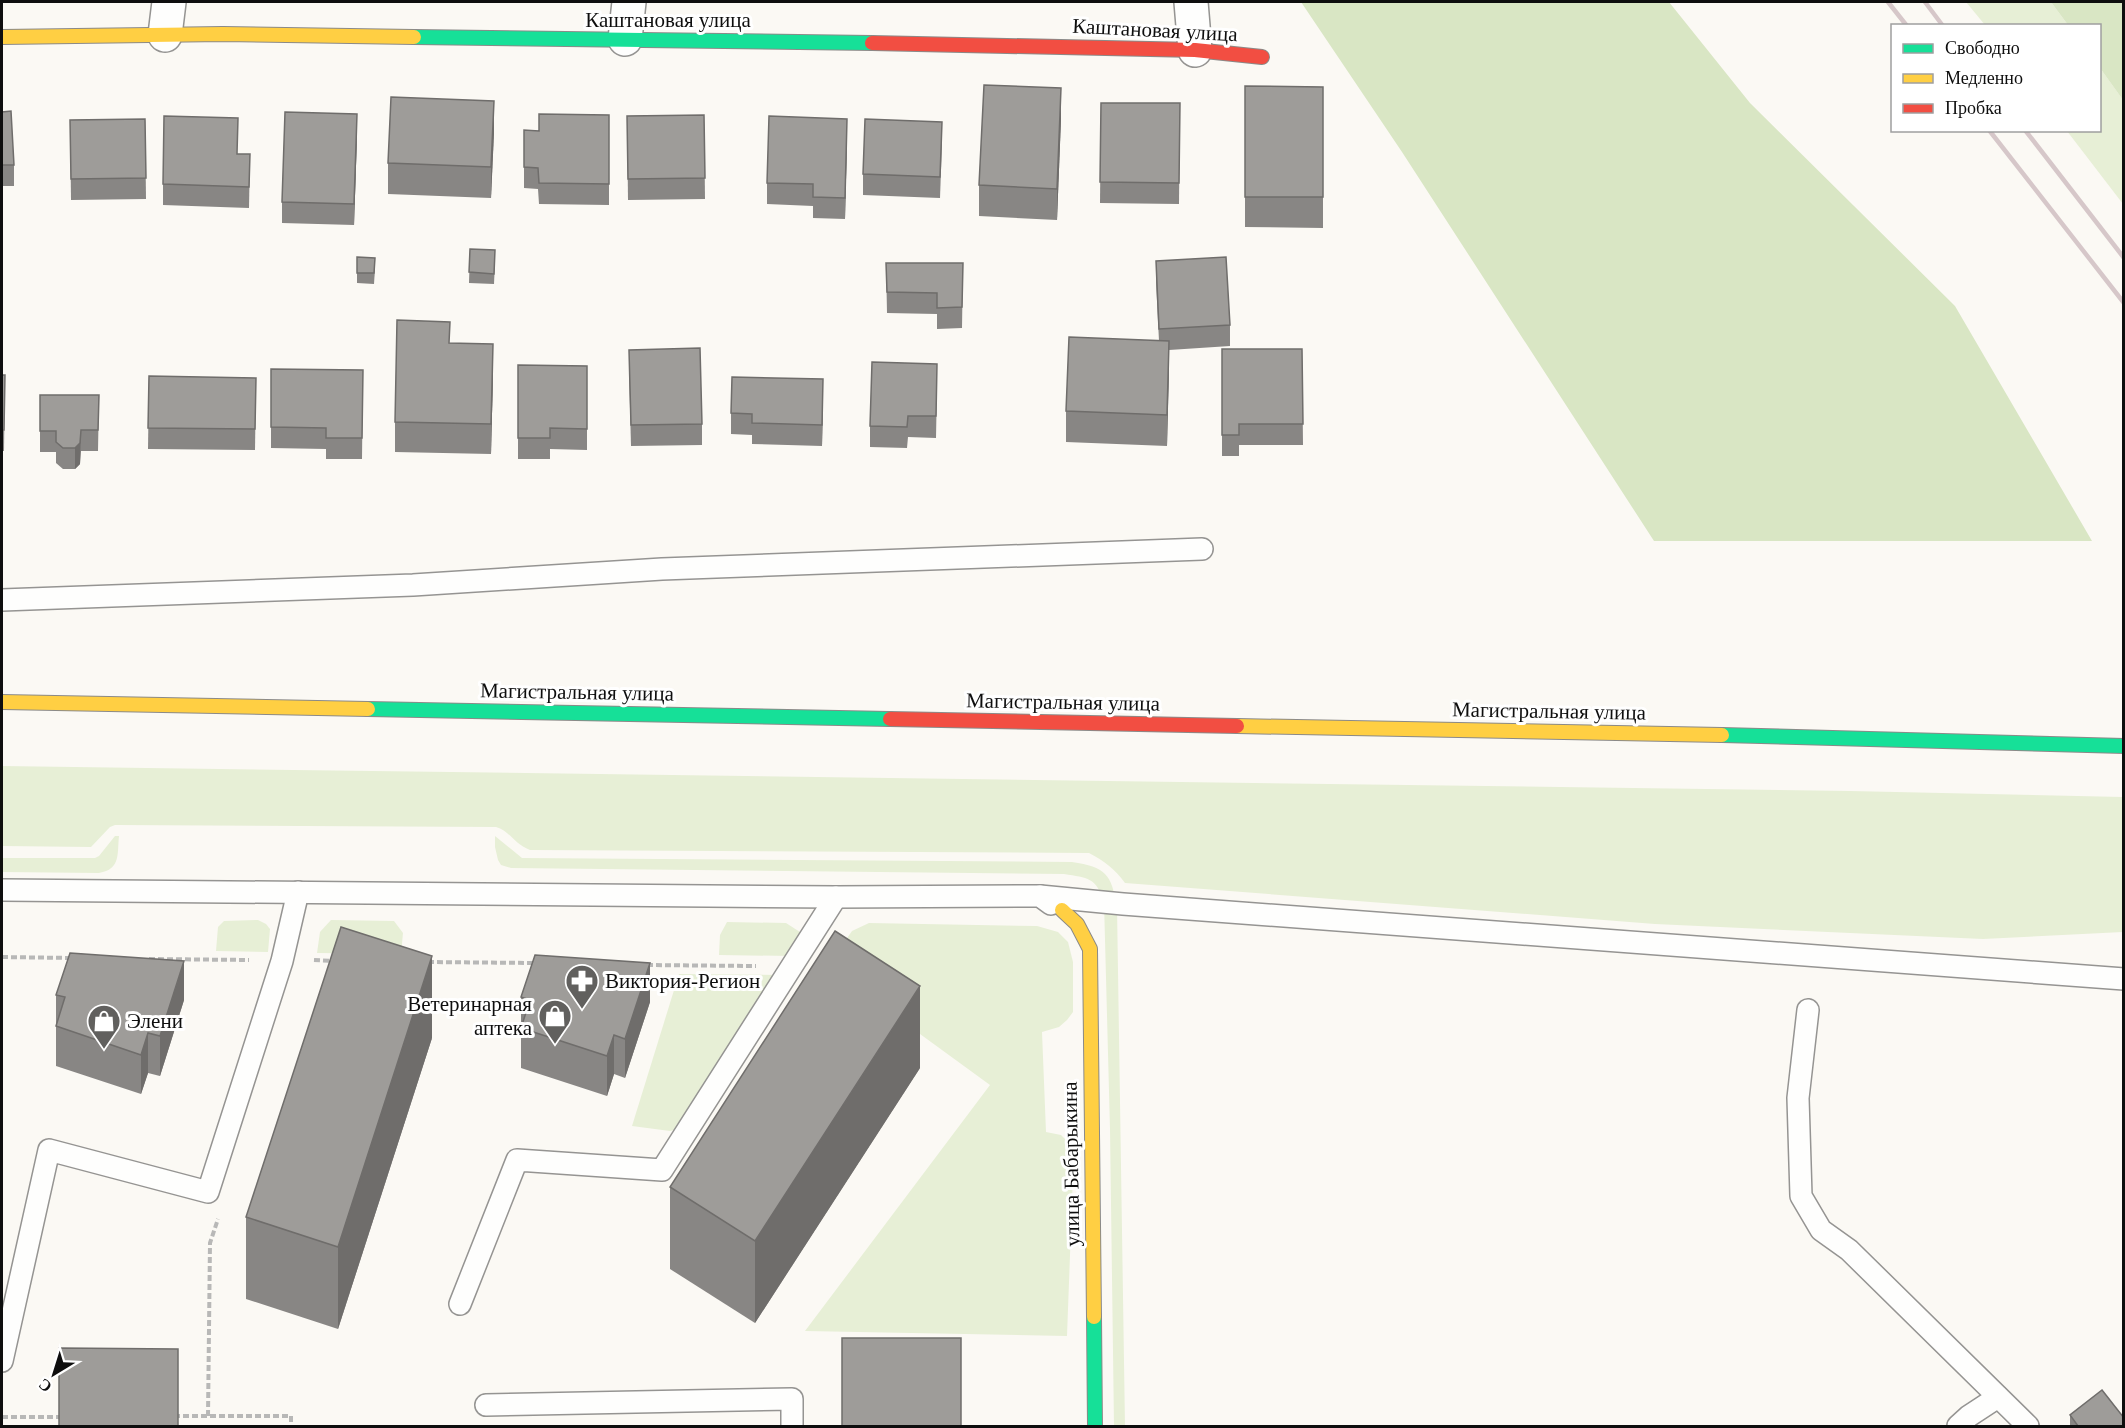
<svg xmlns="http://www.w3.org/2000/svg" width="2125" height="1428" font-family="'Times New Roman',serif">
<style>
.green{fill:#e7efd6}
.forest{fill:#d9e6c4}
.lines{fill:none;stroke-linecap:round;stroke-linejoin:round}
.lane-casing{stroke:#959492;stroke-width:24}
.street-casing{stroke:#959492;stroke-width:36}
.fast-casing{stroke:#8b8a88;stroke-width:16}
.slow-casing{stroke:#8b8a88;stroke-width:16}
.jam-casing{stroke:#8b8a88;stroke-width:16}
.path{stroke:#b8b8b7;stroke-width:4;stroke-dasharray:6 3;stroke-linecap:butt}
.lane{stroke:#fefefd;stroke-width:21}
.street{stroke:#fefefd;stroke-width:33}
.fast{stroke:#16e098;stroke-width:14}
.slow{stroke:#ffcf43;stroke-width:14}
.jam{stroke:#f24e42;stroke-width:14}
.rail{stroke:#d6c7c9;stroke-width:4.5}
.wall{fill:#888684}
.shaded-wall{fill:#6f6d6b}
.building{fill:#9e9c99;stroke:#6f6d6b;stroke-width:1.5}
.labels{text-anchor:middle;stroke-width:6;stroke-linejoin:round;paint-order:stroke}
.street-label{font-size:21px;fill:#0e0e0e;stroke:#fff}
.poi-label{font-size:21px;fill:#0e0e0e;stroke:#fff;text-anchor:start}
</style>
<rect width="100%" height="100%" fill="#fbf9f4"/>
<g class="green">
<path d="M1966,2h85l17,23h-83z"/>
<path d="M2100,68l23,32v104l-56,-73 33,-1z"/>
<path d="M2,766l1848,25 273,6v135l-140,7 -328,-15 -530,-41c-10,-14 -21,-22 -36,-30l-559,-3c-16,-6 -20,-19 -34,-23l-381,-2 -5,2 -19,20 -89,-1z"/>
<path d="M115,836h4c-2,18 2,33 -20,37l-97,-1v-14h93l4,-2z"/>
<path d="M495,836l27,22 550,4c34,5 39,12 45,44l8,520h-11l-4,-297 -6,-227c-8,-25 -16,-24 -40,-28l-553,-6 -10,-3 -3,-5 -3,-13z"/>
<path d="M258,920l8,4 4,5 -2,23 -52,-1 2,-24 6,-6z"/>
<path d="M331,920l63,1 9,12 -2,21 -84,-1 3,-21z"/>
<path d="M727,922l59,1 14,9v13l-9,11 -72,-1 1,-20z"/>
<path d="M869,923l168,3 21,6 10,10 5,20v50l-6,8 -8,7 -17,5 4,100 15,3 13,13 -7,188 -262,-5 185,-246 -118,-86 -27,-58 7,-10z"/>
<path d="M679,974l101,1 -102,154 -8,2 -38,-5z"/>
</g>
<g class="forest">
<path d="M1301,2h368l81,101 205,203 137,235h-438l-252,-389z"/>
<path d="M2051,2h72v98l-23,-32v-42l-32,-1z"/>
</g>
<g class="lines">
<g class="lane-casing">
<g id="lane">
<path d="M2,600l411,-15 249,-16 540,-20"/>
<path d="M2,890l834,7 204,-1 11,8"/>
<path d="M1040,896l83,8 1001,75"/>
<path d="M1808,1010l-10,88 3,98 20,34 28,20 179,176"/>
<path d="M460,1304l57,-144 145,10 174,-273"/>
<path d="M2,1361l47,-211 159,42 74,-231 16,-69"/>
<path d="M486,1405l306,-6v27"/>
<path d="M1958,1426l11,-10 29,-19"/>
</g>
</g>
<g class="street-casing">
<g id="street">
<path d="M1191,2l4,48"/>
<path d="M165,35l4,-33"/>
<path d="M625,39l4,-37"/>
</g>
</g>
<g class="fast-casing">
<g id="fast">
<path d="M414,37c153,3 305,3 458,6"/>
<path d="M368,709l522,10"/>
<path d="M1722,735l402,11"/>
<path d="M1094,1317l1,109"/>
</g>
</g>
<g class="slow-casing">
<g id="slow">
<path d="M2,37l221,-3 191,3"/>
<path d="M2,702l366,7"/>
<path d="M1237,726l485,9"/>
<path d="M1062,910l15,14 13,25 4,368"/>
</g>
</g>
<g class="jam-casing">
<g id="jam">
<path d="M872,43l323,7 67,7"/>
<path d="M890,719l347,7"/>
</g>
</g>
<g class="path">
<path d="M2,957l70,1"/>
<path d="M149,959l100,1"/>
<path d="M314,960l19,1"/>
<path d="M428,962l109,1"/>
<path d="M647,965l109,1"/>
<path d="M174,1416h117v10"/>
<path d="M208,1416l2,-173 8,-24"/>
<path d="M2,1417h59"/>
</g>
<use href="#lane" class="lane"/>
<use href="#street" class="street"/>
<use href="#fast" class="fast"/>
<use href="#slow" class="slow"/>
<use href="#jam" class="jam"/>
<g class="rail">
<path d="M1888,2l19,24"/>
<path d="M1925,2l18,24"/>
<path d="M1989,130l135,173"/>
<path d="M2025,130l99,128"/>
</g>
</g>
<g class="wall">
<path d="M1245,86l78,1v141l-78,-1z"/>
<path d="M1101,103h79l-1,101 -79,-1z"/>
<path d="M2,112l12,53v21h-12z"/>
<path d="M609,115v90l-70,-1 -1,-15 -14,-1v-58l15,1z"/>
<path d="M704,115l1,84 -77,1 -1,-84z"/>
<path d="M145,119l1,80 -75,1 -1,-80z"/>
<path d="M1061,119l-4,101 -78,-4v-31z"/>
<path d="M494,132l-3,66 -103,-4v-31z"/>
<path d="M357,135l-3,90 -72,-2v-21z"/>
<path d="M847,140l-2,79 -32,-1v-12l-46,-2v-21z"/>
<path d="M942,143l-2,55 -77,-3v-21z"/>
<path d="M250,154l-1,54 -86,-3v-21z"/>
<path d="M470,249l25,12 -1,23 -25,-1z"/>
<path d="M357,257l18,12 -1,15 -17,-1z"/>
<path d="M1156,261l74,64v21l-61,4 -2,96 -101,-4v-31l93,-70 -3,-59z"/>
<path d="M886,263h77l-1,65 -25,1v-15l-50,-1z"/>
<path d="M450,343l43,31 -2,80 -96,-2v-30z"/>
<path d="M1222,349h80l1,96h-64v11h-17z"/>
<path d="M518,365l69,1v84l-37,-1v10h-32z"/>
<path d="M271,369l92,1 -1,89h-36v-10l-55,-1z"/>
<path d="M629,371l73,53v21l-71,1z"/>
<path d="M2,375h3l-1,76h-2z"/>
<path d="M149,376l107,2 -1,72 -107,-1z"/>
<path d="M937,385l-1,53 -28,-1 -1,11 -37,-1v-21z"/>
<path d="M40,395h59l-1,56h-17l-1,13 -5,5h-12l-7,-6v-11h-16z"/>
<path d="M823,400l-1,46 -70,-2v-9l-21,-1v-21z"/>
<path d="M56,995l128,5 -24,76 -12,-3 -7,21 -85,-28z"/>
<path d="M521,997l129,5 -25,76 -11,-4 -7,22 -86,-28z"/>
<path d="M432,1038l-94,291 -92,-30v-82z"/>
<path d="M920,1068l-165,255 -85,-54v-82z"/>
<path d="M2070,1415l54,11h-54z"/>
</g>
<g class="shaded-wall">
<path d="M1061,88v31l-4,101v-31z"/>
<path d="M494,101v31l-3,66v-31z"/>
<path d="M357,114v21l-3,90v-21z"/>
<path d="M847,119v21l-2,79v-21z"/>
<path d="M1169,341v31l-2,74v-31z"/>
<path d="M493,344v30l-2,80v-30z"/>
<path d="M823,379v21l-1,46v-21z"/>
<path d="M81,430l-1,34 -5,5v-21z"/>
<path d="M432,956v82l-94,291v-82z"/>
<path d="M184,961v39l-24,76v-40z"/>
<path d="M650,963v39l-25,76v-39z"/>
<path d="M920,986v82l-165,255v-82z"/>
<path d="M148,1033v40l-7,21v-39z"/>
<path d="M614,1035v39l-7,22v-40z"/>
</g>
<g class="building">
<path d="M984,85l77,3 -4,101 -78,-4z"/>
<path d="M1245,86l78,1v110h-78z"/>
<path d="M391,97l103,4 -3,66 -103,-4z"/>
<path d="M1101,103h79l-1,80 -79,-1z"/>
<path d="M11,111l3,54h-12v-53z"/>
<path d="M285,112l72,2 -3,90 -72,-2z"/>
<path d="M539,114l70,1v69l-70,-1 -1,-15 -14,-1v-37l15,1z"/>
<path d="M704,115l1,63 -77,1 -1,-63z"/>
<path d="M164,116l74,2 -1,36h13l-1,33 -86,-3z"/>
<path d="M769,116l78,3 -2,79 -32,-1v-13l-46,-1z"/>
<path d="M145,119l1,59 -75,1 -1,-59z"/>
<path d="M865,119l77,3 -2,55 -77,-3z"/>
<path d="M470,249l25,1 -1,24 -25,-2z"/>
<path d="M357,257l18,1 -1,15h-17z"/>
<path d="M1226,257l4,68 -71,4 -3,-68z"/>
<path d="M886,263h77l-1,44 -25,1v-15l-50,-1z"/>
<path d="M397,320l53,2 -1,21 44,1 -2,80 -96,-2z"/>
<path d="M1069,337l100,4 -2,74 -101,-4z"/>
<path d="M700,348l2,76 -71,1 -2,-75z"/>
<path d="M1222,349h80l1,75h-64v11h-17z"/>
<path d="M872,362l65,2 -1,52h-28l-1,11 -37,-1z"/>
<path d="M518,365l69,1v63l-37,-1v10h-32z"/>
<path d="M271,369l92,1 -1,68h-36v-10l-55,-1z"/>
<path d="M2,375h3l-1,55h-2z"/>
<path d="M149,376l107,2 -1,51 -107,-1z"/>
<path d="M732,377l91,2 -1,46 -70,-2v-9l-21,-1z"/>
<path d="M40,395h59l-1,35h-17l-1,13 -5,5h-12l-7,-6v-11h-16z"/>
<path d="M341,927l91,29 -94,291 -92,-30z"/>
<path d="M835,931l85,55 -165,255 -85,-54z"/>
<path d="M70,953l114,8 -24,75 -12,-3 -7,22 -85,-29 9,-29 -9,-2z"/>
<path d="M535,955l115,8 -25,76 -11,-4 -7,21 -86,-28 9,-28 -9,-3z"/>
<rect x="842" y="1338" width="119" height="88"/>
<path d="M59,1348l119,1v77h-119z"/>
<path d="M2102,1390l22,28v8h-46l-8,-11z"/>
</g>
<defs>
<g id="pharmacy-pin" transform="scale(1.725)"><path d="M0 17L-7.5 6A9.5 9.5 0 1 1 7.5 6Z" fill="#61605e" stroke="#fff"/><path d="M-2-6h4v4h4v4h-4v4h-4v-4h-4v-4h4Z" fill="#fff"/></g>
<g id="shop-pin" transform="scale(1.725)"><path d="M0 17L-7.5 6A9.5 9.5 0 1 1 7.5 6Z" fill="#61605e" stroke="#fff"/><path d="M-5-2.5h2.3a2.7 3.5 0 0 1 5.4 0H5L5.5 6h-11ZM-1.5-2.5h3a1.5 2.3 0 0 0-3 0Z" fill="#fff"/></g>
</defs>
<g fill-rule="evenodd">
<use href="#pharmacy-pin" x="582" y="981"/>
<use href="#shop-pin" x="555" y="1016"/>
<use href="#shop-pin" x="104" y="1021"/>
</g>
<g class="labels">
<g class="street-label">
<text x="668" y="27">Каштановая улица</text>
<text transform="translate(1155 30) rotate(3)" y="7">Каштановая улица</text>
<text transform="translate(577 692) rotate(1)" y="7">Магистральная улица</text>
<text transform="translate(1063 702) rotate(1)" y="7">Магистральная улица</text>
<text transform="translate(1549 711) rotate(1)" y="7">Магистральная улица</text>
<text transform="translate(1071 1164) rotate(-91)" y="7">улица Бабарыкина</text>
</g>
<g class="poi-label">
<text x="605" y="988">Виктория-Регион</text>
<text x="532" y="1011" text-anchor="end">Ветеринарная<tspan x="532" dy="24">аптека</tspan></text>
<text x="127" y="1028">Элени</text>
</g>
</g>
<rect width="2125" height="1428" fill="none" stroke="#0e0e0e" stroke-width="6"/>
<rect x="1891" y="24" width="210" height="108" fill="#ffffff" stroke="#9f9f9f" stroke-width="1.5"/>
<rect x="1903" y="44" width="30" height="9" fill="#16e098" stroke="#9f9f9f" stroke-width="1.5"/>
<text x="1945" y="54" font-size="18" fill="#0e0e0e">Свободно</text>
<rect x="1903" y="74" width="30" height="9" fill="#ffcf43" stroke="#9f9f9f" stroke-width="1.5"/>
<text x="1945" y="84" font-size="18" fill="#0e0e0e">Медленно</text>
<rect x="1903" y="104" width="30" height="9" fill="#f24e42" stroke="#9f9f9f" stroke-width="1.5"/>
<text x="1945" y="114" font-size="18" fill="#0e0e0e">Пробка</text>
<g transform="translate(54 1374) rotate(218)" stroke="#ffffff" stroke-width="4.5" paint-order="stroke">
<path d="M0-4.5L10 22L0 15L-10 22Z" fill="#0e0e0e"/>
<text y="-9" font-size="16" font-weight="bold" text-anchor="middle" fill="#0e0e0e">С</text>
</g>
</svg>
